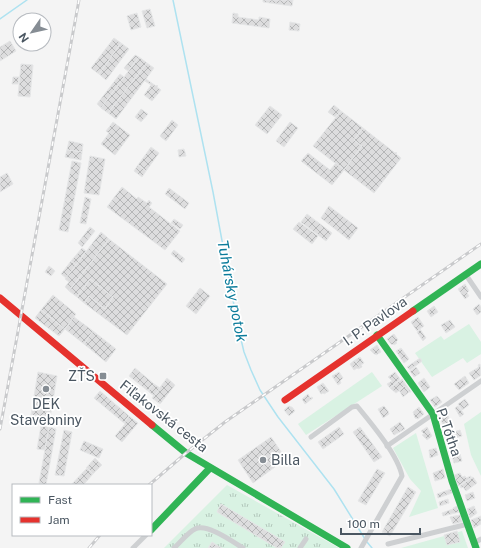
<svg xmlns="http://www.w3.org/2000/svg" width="481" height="548" font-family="'Public Sans',sans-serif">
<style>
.grass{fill:url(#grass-tufts)}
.garden{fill:#d9f2e3}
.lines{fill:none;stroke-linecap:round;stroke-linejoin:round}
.stream{stroke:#aee2f0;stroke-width:1.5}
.building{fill:url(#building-cross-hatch);stroke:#e5e6e7}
.street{stroke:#ced0d2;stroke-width:5}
.fast{stroke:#30b455;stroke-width:7}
.jam{stroke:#e5322d;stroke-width:7}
.rail-casing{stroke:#c9cacc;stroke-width:3}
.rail{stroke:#fff;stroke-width:1.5;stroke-dasharray:4.5;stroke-linecap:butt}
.poi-dot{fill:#868d94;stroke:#fff;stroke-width:1.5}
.labels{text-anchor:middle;stroke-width:3.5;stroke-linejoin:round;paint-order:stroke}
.street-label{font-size:14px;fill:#4a5661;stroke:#fff}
.poi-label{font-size:14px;fill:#4a5661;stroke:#fff;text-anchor:end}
.water-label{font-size:15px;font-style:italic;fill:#0c7c9b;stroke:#fff}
</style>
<defs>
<pattern id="grass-tufts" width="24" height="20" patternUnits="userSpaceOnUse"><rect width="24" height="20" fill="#d9f2e3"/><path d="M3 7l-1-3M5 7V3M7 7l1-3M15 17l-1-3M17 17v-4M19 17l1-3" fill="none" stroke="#b2c7bb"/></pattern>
<pattern id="building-cross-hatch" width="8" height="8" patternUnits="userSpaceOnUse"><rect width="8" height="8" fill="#ddddde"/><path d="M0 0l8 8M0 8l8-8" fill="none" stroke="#b5b6b7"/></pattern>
</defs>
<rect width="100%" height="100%" fill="#f4f4f4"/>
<path class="grass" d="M227,485l112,63h-175z"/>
<g class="garden">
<path d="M469,324l12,18v12l-14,9 -4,-5 -31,19 -17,-24 26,-17 3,4z"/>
<path d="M372,372l10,14 -76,49 -8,-11z"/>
<path d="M481,412v64l-10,-21 -7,-31z"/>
<path d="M416,433l22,75 -29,9 12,-26 -11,-12 -17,-31z"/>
<path d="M462,531l6,17h-67z"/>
</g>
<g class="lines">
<g class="stream">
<path d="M173,0l40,192 25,135 6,25 7,18 9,20 18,27 56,72 31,50"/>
<path d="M0,19l27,-19"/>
<path d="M367,542l5,6"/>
</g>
</g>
<g class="building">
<path d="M263,0h30l-1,6 -29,-4z"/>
<path d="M150,9l5,17 -8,2 -5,-17z"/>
<path d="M137,13l4,14 -10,3 -4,-14z"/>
<path d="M233,13l5,1v3l21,3v-3l11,2 -1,9 -37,-5z"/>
<path d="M290,22l10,2 -1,7 -10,-1z"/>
<path d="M114,38l7,5 -22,31 -8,-6z"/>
<path d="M10,41l6,10 -16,10v-14z"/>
<path d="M121,43l8,6 -23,31 -7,-6z"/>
<path d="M135,55l4,2 -11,14 -4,-3z"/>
<path d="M139,57l8,6 -39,50 -7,-5z"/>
<path d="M147,63l7,5 -38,51 -8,-6z"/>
<path d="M21,64l12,1 -3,32 -12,-1z"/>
<path d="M120,74l4,3 -23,31 -4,-4z"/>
<path d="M13,77h6l-1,7h-6z"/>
<path d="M146,79l10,7 1,-1 1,1 -1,1 4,3 -9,11 -8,-6 7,-10 -6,-4z"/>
<path d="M334,105l7,6 -6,6 -7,-5z"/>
<path d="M270,106l12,9 -15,19 -12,-9z"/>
<path d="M141,109l7,5 -7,8 -6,-5z"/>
<path d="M341,111l22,17 -9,12 8,6 -18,24 -31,-24z"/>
<path d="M172,120l6,5 -12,16 -6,-5z"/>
<path d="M113,122l17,13 -15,20 -14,-11 8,-11 -3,-2z"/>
<path d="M290,122l8,6 -14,19 -8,-6z"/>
<path d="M363,128l32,25 1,-1 1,1 -1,1 5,4 -27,35 -30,-23 18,-24 -8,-6z"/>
<path d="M69,141l14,3 -1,8 -15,-2z"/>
<path d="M151,147l8,6 -13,18 -8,-6z"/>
<path d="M184,149l2,7 -7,1 -1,-7z"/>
<path d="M67,150l15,2 -1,8 -16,-3z"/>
<path d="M308,153l22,17 6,-7 8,7 -12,15 -31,-24z"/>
<path d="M90,156l15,3 -6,36 -15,-2z"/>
<path d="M72,161l9,2 -13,69 -9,-2z"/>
<path d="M138,165l8,6 -4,6 -8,-6z"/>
<path d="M7,173l6,11 -13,8v-15z"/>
<path d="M122,187l15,12 1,-2 9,6 2,-3 3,3 -3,4 31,24 -15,19 -58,-43z"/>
<path d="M169,188l20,15 -4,6 -20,-15z"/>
<path d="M85,197l6,2 -5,25 -6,-1z"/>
<path d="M329,206l29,22 -9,12 -28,-22z"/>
<path d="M307,214l25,19 -6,8 -25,-19z"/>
<path d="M174,219l9,6 -3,4 -9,-6z"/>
<path d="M299,222l19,14 -6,8 -19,-15z"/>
<path d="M90,227l5,4 -13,16 -4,-4z"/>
<path d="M101,232l8,7 -40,52 -4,-4 4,-5 -4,-3z"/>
<path d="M109,239l58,45 -40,51 -43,-32 5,-7 16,13 8,-12 -23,-18 -13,18 -8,-6z"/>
<path d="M82,248l4,3 -10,14 -5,-4z"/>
<path d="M174,250l11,9 -3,4 -11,-9z"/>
<path d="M71,261l5,4 -10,13 -5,-4z"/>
<path d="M49,266l6,5 -4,5 -6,-4z"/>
<path d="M90,279l23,18 -8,12 -16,-13 -5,7 -7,-6z"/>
<path d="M465,284l4,7 -2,2 2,3 -4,3 -7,-10z"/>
<path d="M200,288l10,8 -14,18 -10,-8z"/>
<path d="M53,295l23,19 -11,15 -24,-19z"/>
<path d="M479,304l2,3v5l-4,3 -4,-6z"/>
<path d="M434,306l4,6 -7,5 -4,-6z"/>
<path d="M41,310l24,19 -6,7 -24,-18z"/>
<path d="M74,317l19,14 -9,13 -19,-15z"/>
<path d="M418,317l6,9 -7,5 -6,-9z"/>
<path d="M450,320l5,7 -9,6 -5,-8z"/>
<path d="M420,329l6,9 -3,3 -6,-9z"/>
<path d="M93,331l23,18 -10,13 -22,-18z"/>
<path d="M394,334l4,6 -2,2 1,1 -3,2 -1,-1 -1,1 -5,-6z"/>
<path d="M377,345l4,7 -5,3 -1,-1h-1l-4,-4z"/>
<path d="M401,348l8,11 -5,4 -8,-12z"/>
<path d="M360,357l4,6 -3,2 1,2 -2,1 -5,-8z"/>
<path d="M420,358l2,3 -12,9 -3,-3z"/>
<path d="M355,360l5,8 -2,1 -1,-1 -3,2 -4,-6z"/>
<path d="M480,364l1,11 -7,5 -5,-7 10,-6 -1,-2z"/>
<path d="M416,367l4,6 -6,4 -4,-6z"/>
<path d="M135,368l19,16 -6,7 -19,-15z"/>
<path d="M38,372l19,4 -7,42 -19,-3z"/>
<path d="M339,372l4,6 -3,3 1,2 -3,2 -6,-9z"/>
<path d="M395,372l5,7 -10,9 -3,-4 5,-3 -4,-4z"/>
<path d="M465,376l4,7 -10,7 -5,-6z"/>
<path d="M167,378l8,7 -15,19 -8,-6z"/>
<path d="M424,378l6,9 -6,5 -6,-9z"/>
<path d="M402,379l9,13h-2l-4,-6 -9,7 -6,-5z"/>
<path d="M323,383l6,8 -5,3 -1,-1 -2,1 -4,-7z"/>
<path d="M154,384l6,4 -6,8 -6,-5z"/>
<path d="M405,386l4,6 -6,5 -4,-7z"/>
<path d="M100,391l29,25 -5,7 -30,-25z"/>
<path d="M308,394l2,4 2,-1 1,1 -8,6 -3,-5z"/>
<path d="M437,396l5,6 -7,5 -5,-7z"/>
<path d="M465,399l4,6 -7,5 -4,-6z"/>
<path d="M289,406l2,1h1l3,4 -6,5 -5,-6z"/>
<path d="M384,406l4,5 1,3 -6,4 -5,-9z"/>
<path d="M458,406l6,8 -4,3 -5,-9z"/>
<path d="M419,407l5,7 -6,5 -3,-1 -2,-6z"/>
<path d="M447,414l4,8 -8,3 -3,-8z"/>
<path d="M129,416l9,7 -16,19 -7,-6 10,-12 -1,-1z"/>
<path d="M400,422l5,7 -11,6 -4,-6z"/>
<path d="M41,426l8,1 -4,23 -8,-1z"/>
<path d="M49,427l7,2 -10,56 -7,-2z"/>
<path d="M339,427l5,7 -21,15 -5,-7z"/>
<path d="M360,427l22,30 -8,5 -21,-30z"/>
<path d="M427,427l5,9 -5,4 -5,-5 2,-1 -3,-3z"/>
<path d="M453,428l1,4 6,-2 2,6 -8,2 -1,-4 -9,2 -1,-4z"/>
<path d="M64,430l8,2 -8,44 -9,-1z"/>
<path d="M271,437l15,22 -33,24 -15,-23z"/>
<path d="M454,438l2,7 -7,2 -2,-6z"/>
<path d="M84,441l19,8 -4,9 -19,-8z"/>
<path d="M436,448l2,7 -8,3 -1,-8z"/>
<path d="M460,454l2,7 -8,2 -2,-7z"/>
<path d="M95,458l7,7 -9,9 -7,-6z"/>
<path d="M87,468l6,6 -10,11h-12z"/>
<path d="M377,469l8,4 -19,32 -8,-4z"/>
<path d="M443,469l2,9 -10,3 -2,-8z"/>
<path d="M460,473l2,4 3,-1 1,2 5,-2v2l-13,8 -4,-11z"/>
<path d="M473,477l4,6 -11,8 -3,-4 -2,1 -1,-2z"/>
<path d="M408,487l8,5 -26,44 -8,-4z"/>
<path d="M451,489l1,4 -14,5 -1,-4z"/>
<path d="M473,492l2,6 -8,3 -2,-6z"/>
<path d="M448,499l1,4 -9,3 -1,-4z"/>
<path d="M221,504l64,38 -4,6h-4l-60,-36z"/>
<path d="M457,506l2,6 -16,4 -1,-3 11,-4v-1z"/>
<path d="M474,506l3,7 -7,5 -3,-9z"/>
<path d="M460,515l2,7 -9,2 -3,-7z"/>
<path d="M481,516v8l-7,4 -3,-8z"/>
<path d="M457,531l3,11 -13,3 -3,-10z"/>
<path d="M212,542l6,4 4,2h-14z"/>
</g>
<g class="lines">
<g class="street">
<path d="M466,275l15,22"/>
<path d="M311,437l41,-30 5,-1c14,17 41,49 45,70l-41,72"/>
<path d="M387,446l94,-65"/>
<path d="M474,543l7,-4"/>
<path d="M388,544l80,-20"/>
<path d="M133,548l13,-13"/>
<path d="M174,548c7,-6 13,-15 21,-19 12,-6 38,13 48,19"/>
<path d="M300,548l6,-9"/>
</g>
<g class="fast">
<path d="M413,311l68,-47"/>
<path d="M377,335l56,79 19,67 24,67"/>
<path d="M152,425l34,28 161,95"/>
<path d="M151,530l59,-62"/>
</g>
<g class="jam">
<path d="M0,298l152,127"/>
<path d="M285,400l128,-89"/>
</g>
<g class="rail-casing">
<g id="rail">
<path d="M0,429l79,-429"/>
<path d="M149,485l37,-32 39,-31 256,-178"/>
<path d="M89,548l11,-13"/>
</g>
</g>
<use href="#rail" class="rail"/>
</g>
<g class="poi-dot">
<rect x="99" y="372" width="8" height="8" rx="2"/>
<circle cx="46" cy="389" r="4"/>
<circle cx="263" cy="460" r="4"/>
</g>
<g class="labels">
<g class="street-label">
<text transform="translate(375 321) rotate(-35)" y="5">I. P. Pavlova</text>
<text transform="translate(164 416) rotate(38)" y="5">Fiľakovská cesta</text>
<text transform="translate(449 432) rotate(71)" y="5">P. Tótha</text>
</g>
<g class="poi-label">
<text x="95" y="381">ZŤS</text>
<text x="46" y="409" text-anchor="middle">DEK<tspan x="46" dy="16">Stavebniny</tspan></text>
<text x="271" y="465" text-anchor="start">Billa</text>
</g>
<g class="water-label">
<text transform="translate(232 291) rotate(79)" y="5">Tuhársky potok</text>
</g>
</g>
<rect x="12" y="484" width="140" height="52" fill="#ffffff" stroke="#b7bbc0"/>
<rect x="20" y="497" width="20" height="6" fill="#30b455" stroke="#b7bbc0"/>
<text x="48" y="504" font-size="12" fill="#4a5661">Fast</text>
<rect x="20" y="517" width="20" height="6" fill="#e5322d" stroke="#b7bbc0"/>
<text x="48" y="524" font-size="12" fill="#4a5661">Jam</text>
<g transform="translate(32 32) rotate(236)"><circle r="19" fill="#ffffff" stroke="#b7bbc0"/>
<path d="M0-3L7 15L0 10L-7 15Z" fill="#868d94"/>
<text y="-6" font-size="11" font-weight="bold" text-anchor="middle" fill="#4a5661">N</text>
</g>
<path d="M341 528v6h79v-6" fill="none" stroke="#4a5661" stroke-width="2"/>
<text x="347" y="528" font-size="12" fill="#4a5661" stroke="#ffffff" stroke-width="3" paint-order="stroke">100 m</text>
</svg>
